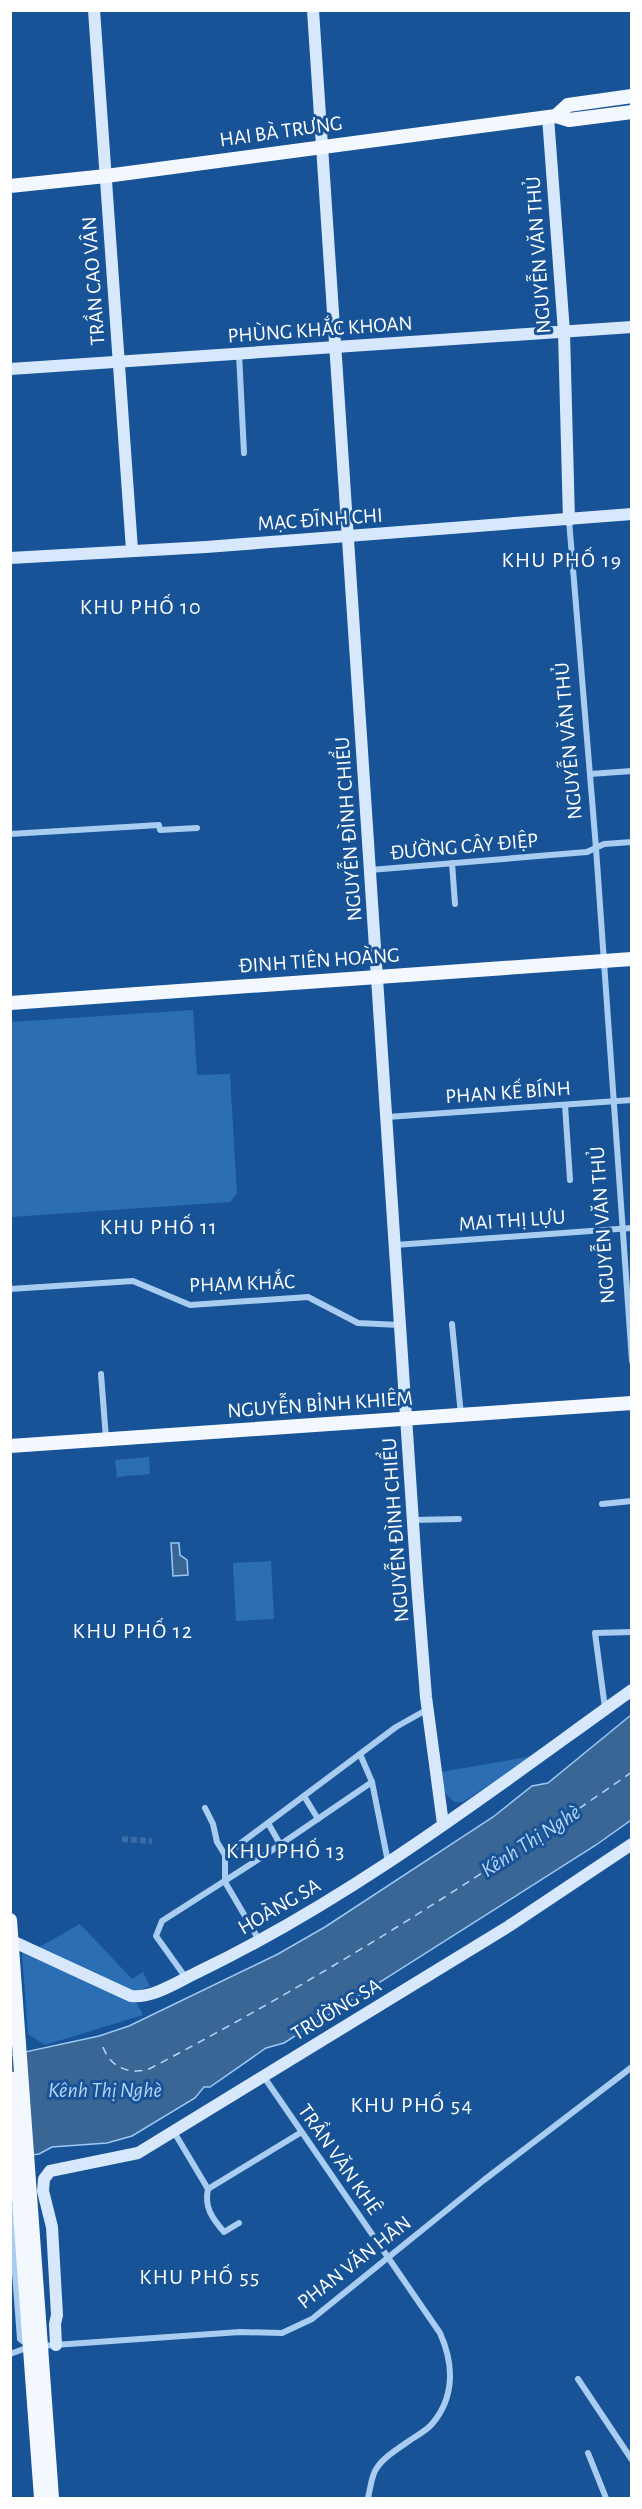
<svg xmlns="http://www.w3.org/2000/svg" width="642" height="2509" font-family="'Alegreya Sans',sans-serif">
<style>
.green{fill:#2b6eb4}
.water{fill:#3a6696;stroke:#9cc8f3;stroke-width:1.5}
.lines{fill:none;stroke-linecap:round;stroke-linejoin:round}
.ferry{stroke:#b5d6f8;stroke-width:1.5;stroke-dasharray:8 6;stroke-linecap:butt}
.street-tunnel{stroke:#3a6da6;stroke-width:6;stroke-dasharray:6 3;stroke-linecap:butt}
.street{stroke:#a9ccf1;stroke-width:6}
.secondary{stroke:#d7e8fc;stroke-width:12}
.primary{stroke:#f3f8ff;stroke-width:14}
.labels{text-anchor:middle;stroke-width:6;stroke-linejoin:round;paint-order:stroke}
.street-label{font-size:21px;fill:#fff;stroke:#175396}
.neighbourhood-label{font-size:22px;letter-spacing:1.5px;fill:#fff;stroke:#175396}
.water-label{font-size:22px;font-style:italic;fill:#b5d6f8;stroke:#175396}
</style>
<rect width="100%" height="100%" fill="#175396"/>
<g class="green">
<path d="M193,1010l4,65 33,-1 7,120 -7,8 -219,15v-195z"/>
<path d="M149,1457l1,17 -33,3 -2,-17z"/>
<path d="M271,1561l3,58 -38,2 -3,-58z"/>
<path d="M533,1756l-70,46h-9l-12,-12 -1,-18z"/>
<path d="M80,1924l52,55 11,-7 7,14 -17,7 -97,-44z"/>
<path d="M22,1953l115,50 6,12 -98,30 -17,-11z"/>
</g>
<g class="water">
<path d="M171,1543h8l1,12 7,5 1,15 -15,1z"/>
<path d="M631,1715v105l-35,25 -312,198 -18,5 -56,39h-6l-9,11 -63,38 -25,7 -55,4 -13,7 -28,4v-103l88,-19 30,-10 149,-72 47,-27 168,-110 39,-31 16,-3z"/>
</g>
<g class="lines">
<path class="ferry" d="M103,2047c7,20 26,28 46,22 168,-88 328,-189 483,-297"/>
<path class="street-tunnel" d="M122,1839l30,2"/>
<g class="street">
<path d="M239,354l5,99"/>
<path d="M569,520l27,328 36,513"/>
<path d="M590,774l42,-3"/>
<path d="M10,834l149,-9 1,5 37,-2"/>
<path d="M452,863l3,41"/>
<path d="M370,870l217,-18 17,-8 28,-2"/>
<path d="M565,1105l5,75"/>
<path d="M387,1117l245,-17"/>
<path d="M395,1245l237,-17"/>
<path d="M10,1289l123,-8 57,24 118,-8 50,26 41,2"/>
<path d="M452,1324l9,91"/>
<path d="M101,1374l5,65"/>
<path d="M602,1504l30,-3"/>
<path d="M413,1520l46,-1"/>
<path d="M605,1708l-10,-75 37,-1"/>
<path d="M360,1754l12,28 16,80"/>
<path d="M304,1796l14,23"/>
<path d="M205,1808l8,16 4,18 8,13v27l34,58"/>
<path d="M268,1823l12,21"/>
<path d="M225,1855l171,-128 32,-18"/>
<path d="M186,1978l-30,-42 6,-15 100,-64 110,-75"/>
<path d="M264,2077l176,256c14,31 15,64 -8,91 -7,8 -18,13 -26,19 -11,8 -25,16 -31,28 -4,8 -5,19 -7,27"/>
<path d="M174,2132l34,57 92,-56"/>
<path d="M208,2189c-4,18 4,29 16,43l15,-9"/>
<path d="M10,2207l10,132 7,5"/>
<path d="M40,2346l200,-14 42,1 30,-14 172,-139 148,-113"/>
<path d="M10,2354l19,-7"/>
<path d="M578,2379l54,81"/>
<path d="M588,2453l18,45"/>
</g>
<g class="secondary">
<path d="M94,10l38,540"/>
<path d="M313,10l104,1573 9,114 17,127"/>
<path d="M548,117l16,215 5,188"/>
<path d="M10,369l622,-42"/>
<path d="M10,558l196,-11 426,-33"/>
<path d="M12,1941l119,55c21,3 48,-15 67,-24 156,-75 294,-182 434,-282"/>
<path d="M56,2345l-1,-21 2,-9 -5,-88 -9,-36 1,-12 6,-8 88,-18 371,-227 123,-82"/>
</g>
<g class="primary">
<path d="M556,116l12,-11 64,-9"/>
<path d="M10,186l96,-10 450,-60 13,4 63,-8"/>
<path d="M10,1003l622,-44"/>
<path d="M10,1446l622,-43"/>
<path d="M10,1920l42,578"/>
<path d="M10,2078l31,420"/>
</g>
</g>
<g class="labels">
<g class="street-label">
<text transform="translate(281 131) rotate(-8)" y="7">HAI BÀ TRƯNG</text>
<text transform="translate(538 255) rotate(-94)" y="7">NGUYỄN VĂN THỦ</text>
<text transform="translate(93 281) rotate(-94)" y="7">TRẦN CAO VÂN</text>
<text transform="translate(320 329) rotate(-4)" y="7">PHÙNG KHẮC KHOAN</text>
<text transform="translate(320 519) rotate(-4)" y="7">MẠC ĐĨNH CHI</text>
<text transform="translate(568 741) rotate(-95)" y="7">NGUYỄN VĂN THỦ</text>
<text transform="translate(348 829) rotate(-94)" y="7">NGUYỄN ĐÌNH CHIỂU</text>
<text transform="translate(464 846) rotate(-5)" y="7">ĐƯỜNG CÂY ĐIỆP</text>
<text transform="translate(319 960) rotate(-4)" y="7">ĐINH TIÊN HOÀNG</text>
<text transform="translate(508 1092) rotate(-4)" y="7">PHAN KẾ BÍNH</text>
<text transform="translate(512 1220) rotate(-4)" y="7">MAI THỊ LỰU</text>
<text transform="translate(602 1225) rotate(-94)" y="7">NGUYỄN VĂN THỦ</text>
<text transform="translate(242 1283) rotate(-2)" y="7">PHẠM KHẮC</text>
<text transform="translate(320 1404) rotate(-4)" y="7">NGUYỄN BỈNH KHIÊM</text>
<text transform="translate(395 1530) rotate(-94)" y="7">NGUYỄN ĐÌNH CHIỂU</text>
<text transform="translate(279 1906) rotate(-30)" y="7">HOÀNG SA</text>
<text transform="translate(336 2009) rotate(-31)" y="7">TRƯỜNG SA</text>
<text transform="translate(340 2159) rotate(55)" y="7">TRẦN VĂN KHÊ</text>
<text transform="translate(354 2262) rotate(-38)" y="7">PHAN VĂN HÂN</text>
</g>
<g class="neighbourhood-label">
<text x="562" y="567">KHU PHỐ 19</text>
<text x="141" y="614">KHU PHỐ 10</text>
<text x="159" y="1234">KHU PHỐ 11</text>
<text x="133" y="1638">KHU PHỐ 12</text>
<text x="286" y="1858">KHU PHỐ 13</text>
<text x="412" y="2112">KHU PHỐ 54</text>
<text x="200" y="2284">KHU PHỐ 55</text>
</g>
<g class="water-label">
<text transform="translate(530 1840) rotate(-33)" y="8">Kênh Thị Nghè</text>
<text x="105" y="2097">Kênh Thị Nghè</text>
</g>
</g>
<rect width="642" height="2509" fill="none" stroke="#ffffff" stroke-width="24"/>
</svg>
